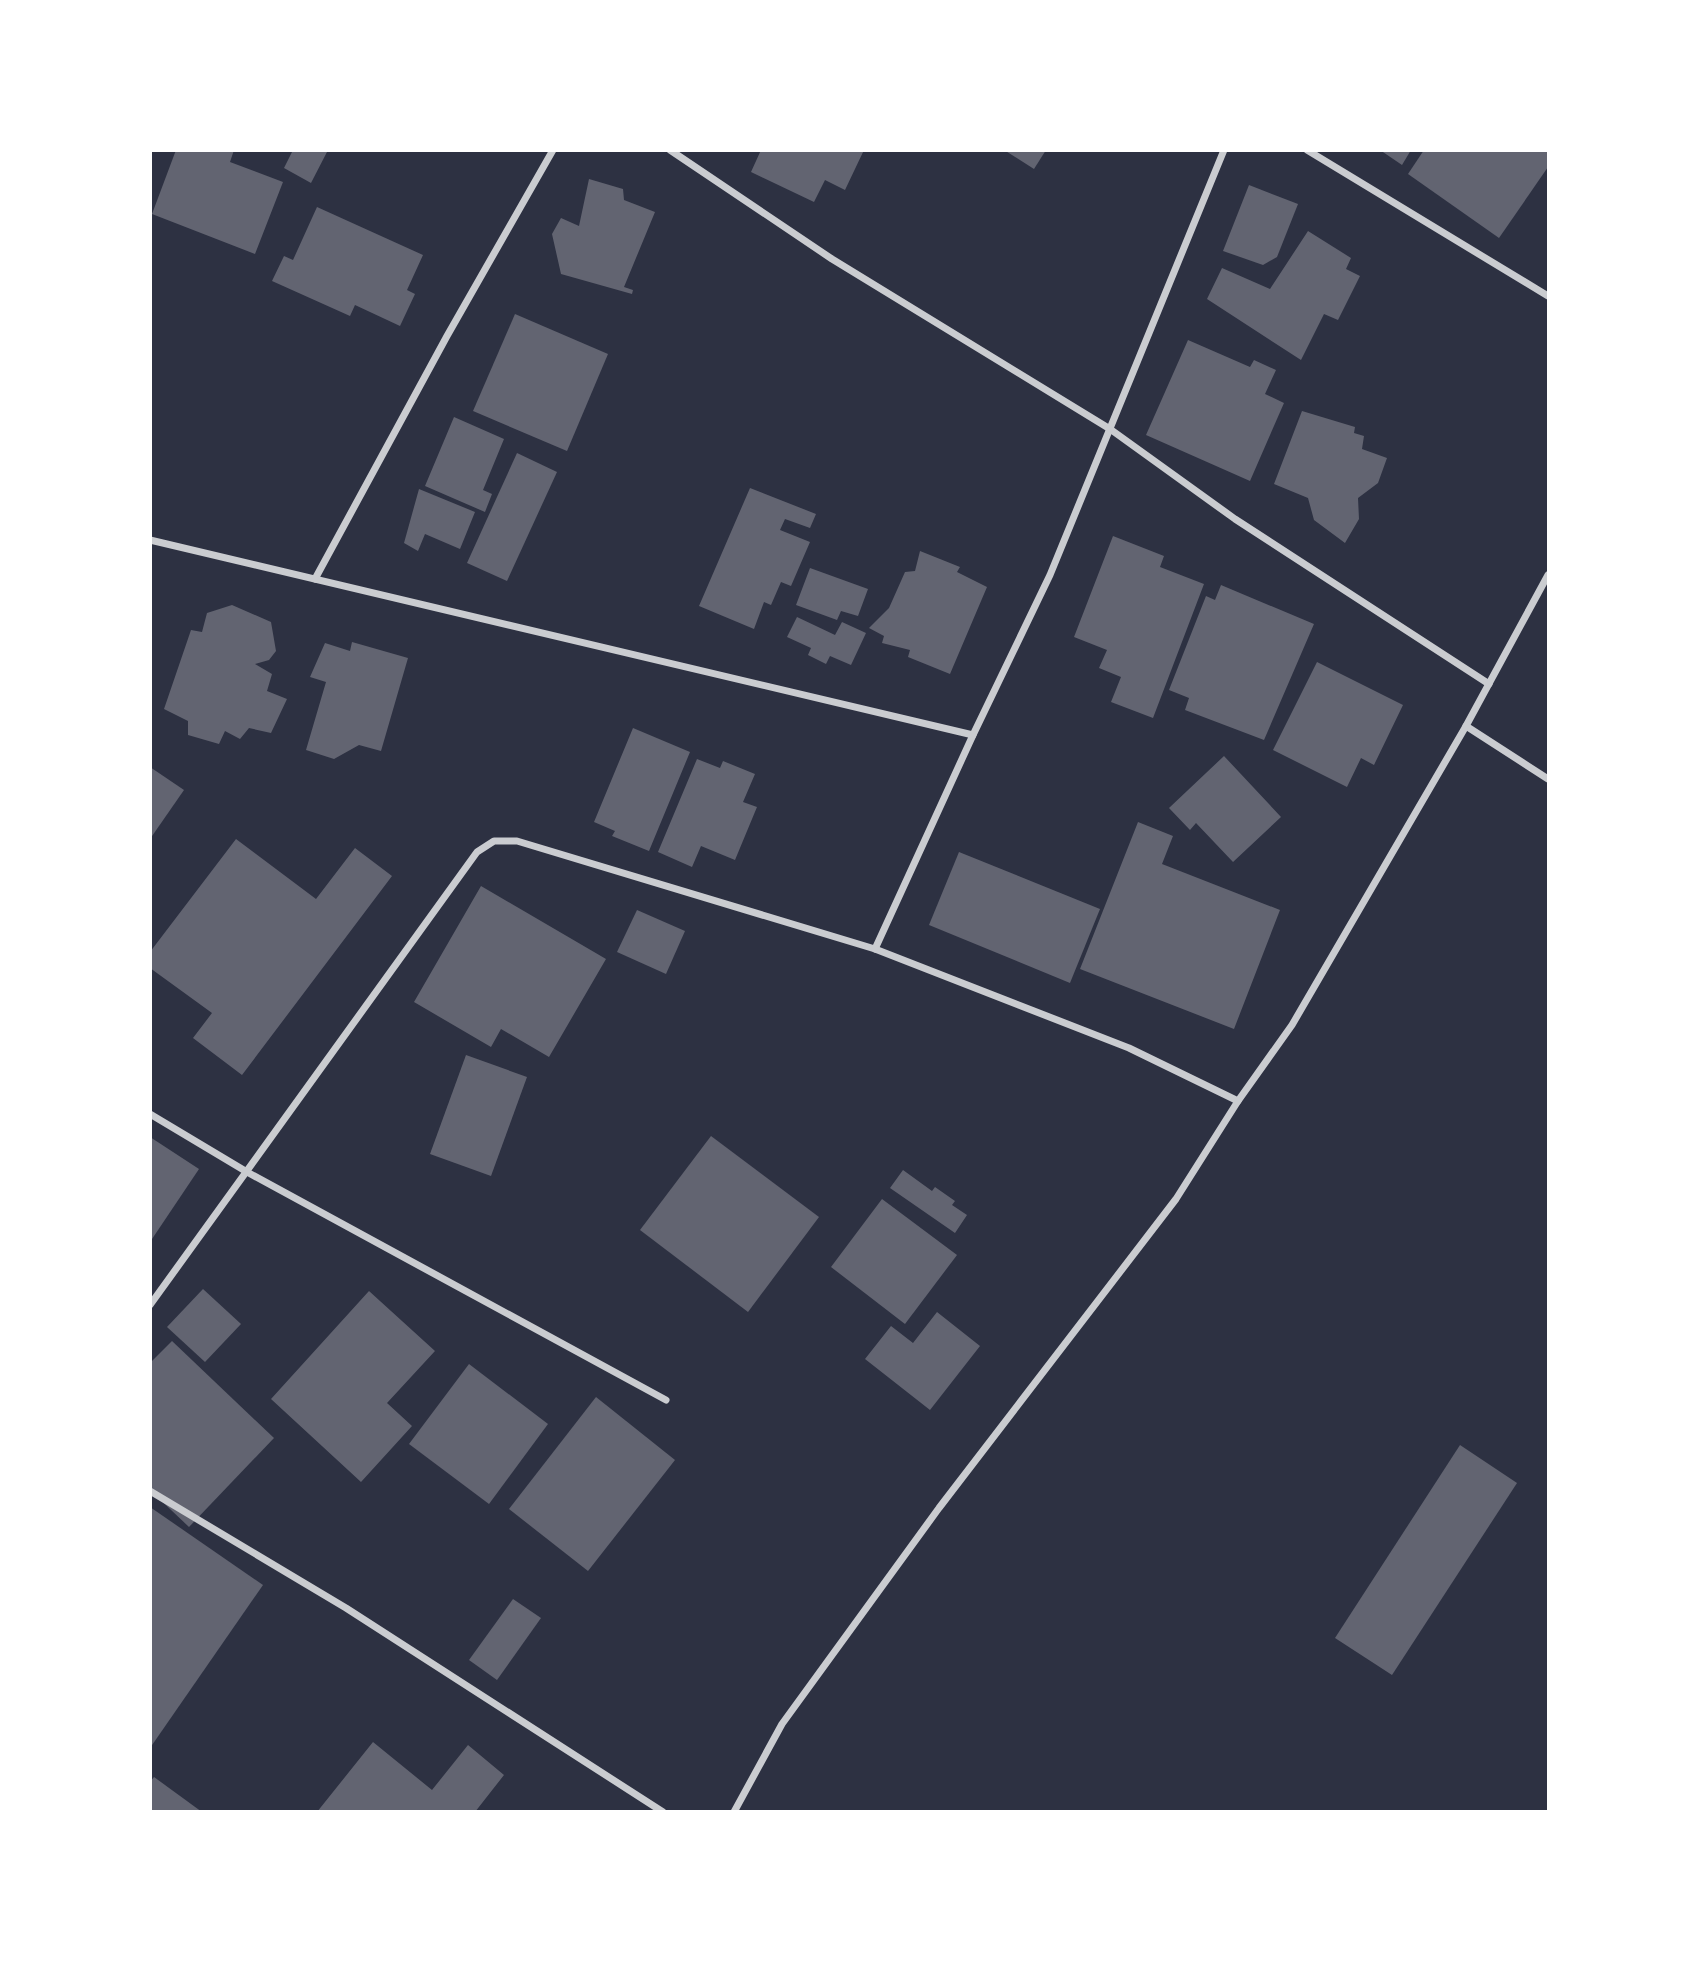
<svg xmlns="http://www.w3.org/2000/svg" width="1699" height="1962" font-family="Ubuntu,sans-serif">
<style>
.building{fill:#626471}
.lines{fill:none;stroke-linecap:round;stroke-linejoin:round}
.minor{stroke:#caccd0;stroke-width:7}
</style>
<rect width="100%" height="100%" fill="#2d3142"/>
<g class="building">
<path d="M176,150h58l-4,12 53,20 -28,72 -103,-40z"/>
<path d="M293,150h35l-17,33 -27,-15z"/>
<path d="M761,150h103l-19,40 -20,-10 -11,22 -63,-30z"/>
<path d="M1004,150h42l-12,19z"/>
<path d="M1380,150h31l-9,15z"/>
<path d="M1424,150h124v17l-49,71 -91,-64z"/>
<path d="M589,179l34,10 1,11 31,12 -31,75 9,3 -1,4 -71,-20 -9,-40 9,-16 18,8z"/>
<path d="M1249,185l49,19 -21,53 -14,8 -40,-14z"/>
<path d="M317,207l106,48 -16,35 8,4 -15,32 -45,-21 -5,11 -78,-35 12,-25 9,4z"/>
<path d="M1308,231l43,27 -5,11 14,7 -22,44 -14,-6 -23,46 -94,-61 15,-31 48,21z"/>
<path d="M515,314l93,40 -41,97 -94,-40z"/>
<path d="M1188,340l62,27 4,-7 22,10 -11,24 19,9 -34,78 -104,-46z"/>
<path d="M1302,411l53,16 -1,6 10,3 -2,13 25,9 -9,25 -20,15 1,21 -14,24 -31,-23 -6,-22 -34,-14z"/>
<path d="M454,417l50,22 -21,51 9,4 -7,18 -60,-26z"/>
<path d="M517,453l40,19 -50,109 -40,-18z"/>
<path d="M750,488l66,26 -6,14 -25,-9 -5,11 30,12 -19,44 -10,-4 -10,23 -7,-3 -10,27 -55,-23z"/>
<path d="M419,489l56,23 -15,37 -35,-15 -7,17 -14,-8z"/>
<path d="M1113,536l51,20 -4,11 44,17 -51,134 -42,-16 10,-25 -22,-9 8,-18 -33,-13z"/>
<path d="M920,551l40,16 -3,5 30,15 -37,87 -42,-17 2,-7 -28,-7 2,-7 -15,-8 20,-20 16,-36 10,-1z"/>
<path d="M810,568l58,21 -10,27 -17,-5 -4,9 -41,-15z"/>
<path d="M1221,585l93,39 -50,116 -79,-30 4,-12 -20,-8 37,-94 9,4z"/>
<path d="M232,605l39,17 5,29 -7,9 -14,4 17,10 -5,17 20,8 -16,34 -22,-5 -9,11 -15,-8 -6,13 -31,-9v-14l-24,-12 27,-79 11,2 5,-19z"/>
<path d="M797,617l38,18 7,-13 24,11 -15,32 -21,-9 -4,8 -18,-9 3,-7 -24,-11z"/>
<path d="M352,642l56,16 -27,93 -22,-6 -25,14 -28,-9 20,-68 -16,-5 15,-34 25,8z"/>
<path d="M1317,662l86,43 -29,60 -13,-7 -14,29 -74,-37z"/>
<path d="M633,728l57,24 -41,99 -37,-15 3,-5 -21,-9z"/>
<path d="M1224,756l57,61 -48,45 -37,-39 -6,7 -21,-22z"/>
<path d="M697,759l23,9 3,-7 32,13 -12,28 14,5 -22,53 -34,-14 -9,21 -34,-15z"/>
<path d="M150,767l34,23 -34,49z"/>
<path d="M1138,822l35,14 -11,28 118,46 -46,119 -154,-60z"/>
<path d="M236,839l80,60 39,-51 37,28 -150,199 -49,-37 19,-25 -62,-45v-16z"/>
<path d="M959,852l141,57 -30,74 -141,-58z"/>
<path d="M481,886l125,73 -57,98 -48,-28 -10,18 -77,-45z"/>
<path d="M637,910l48,21 -19,43 -49,-22z"/>
<path d="M466,1055l61,22 -36,99 -61,-22z"/>
<path d="M711,1136l108,81 -71,95 -108,-82z"/>
<path d="M150,1137l49,32 -49,73z"/>
<path d="M903,1170l29,21 3,-4 20,14 -3,4 15,10 -12,18 -65,-45z"/>
<path d="M882,1199l75,56 -52,69 -74,-57z"/>
<path d="M203,1289l38,35 -36,38 -38,-35z"/>
<path d="M369,1291l66,60 -48,52 25,23 -51,56 -90,-83z"/>
<path d="M937,1312l43,34 -50,64 -65,-51 26,-33 22,17z"/>
<path d="M172,1341l102,97 -85,89 -39,-37v-127z"/>
<path d="M469,1364l79,60 -59,80 -80,-60z"/>
<path d="M596,1397l79,63 -87,111 -79,-62z"/>
<path d="M1460,1445l57,38 -125,192 -57,-37z"/>
<path d="M150,1507l113,78 -113,163z"/>
<path d="M513,1599l28,19 -44,62 -28,-20z"/>
<path d="M373,1742l59,48 36,-45 36,30 -29,37h-158z"/>
<path d="M154,1777l48,35h-52v-30z"/>
</g>
<g class="lines">
<g class="minor">
<path d="M670,150l162,109 278,170 125,90 254,165"/>
<path d="M1307,150l241,146"/>
<path d="M150,540l823,195"/>
<path d="M315,579l132,-243 106,-186"/>
<path d="M1466,726l82,53"/>
<path d="M875,949l98,-214 77,-160 174,-425"/>
<path d="M150,1114l97,58 419,228"/>
<path d="M150,1305l327,-453 17,-11h23l358,108 254,99 109,53 54,-76 174,-299 82,-151"/>
<path d="M150,1491l196,117 317,204"/>
<path d="M734,1812l48,-88 157,-216 237,-309 62,-98"/>
</g>
</g>
<rect width="1699" height="1962" fill="none" stroke="#ffffff" stroke-width="304"/>
</svg>
